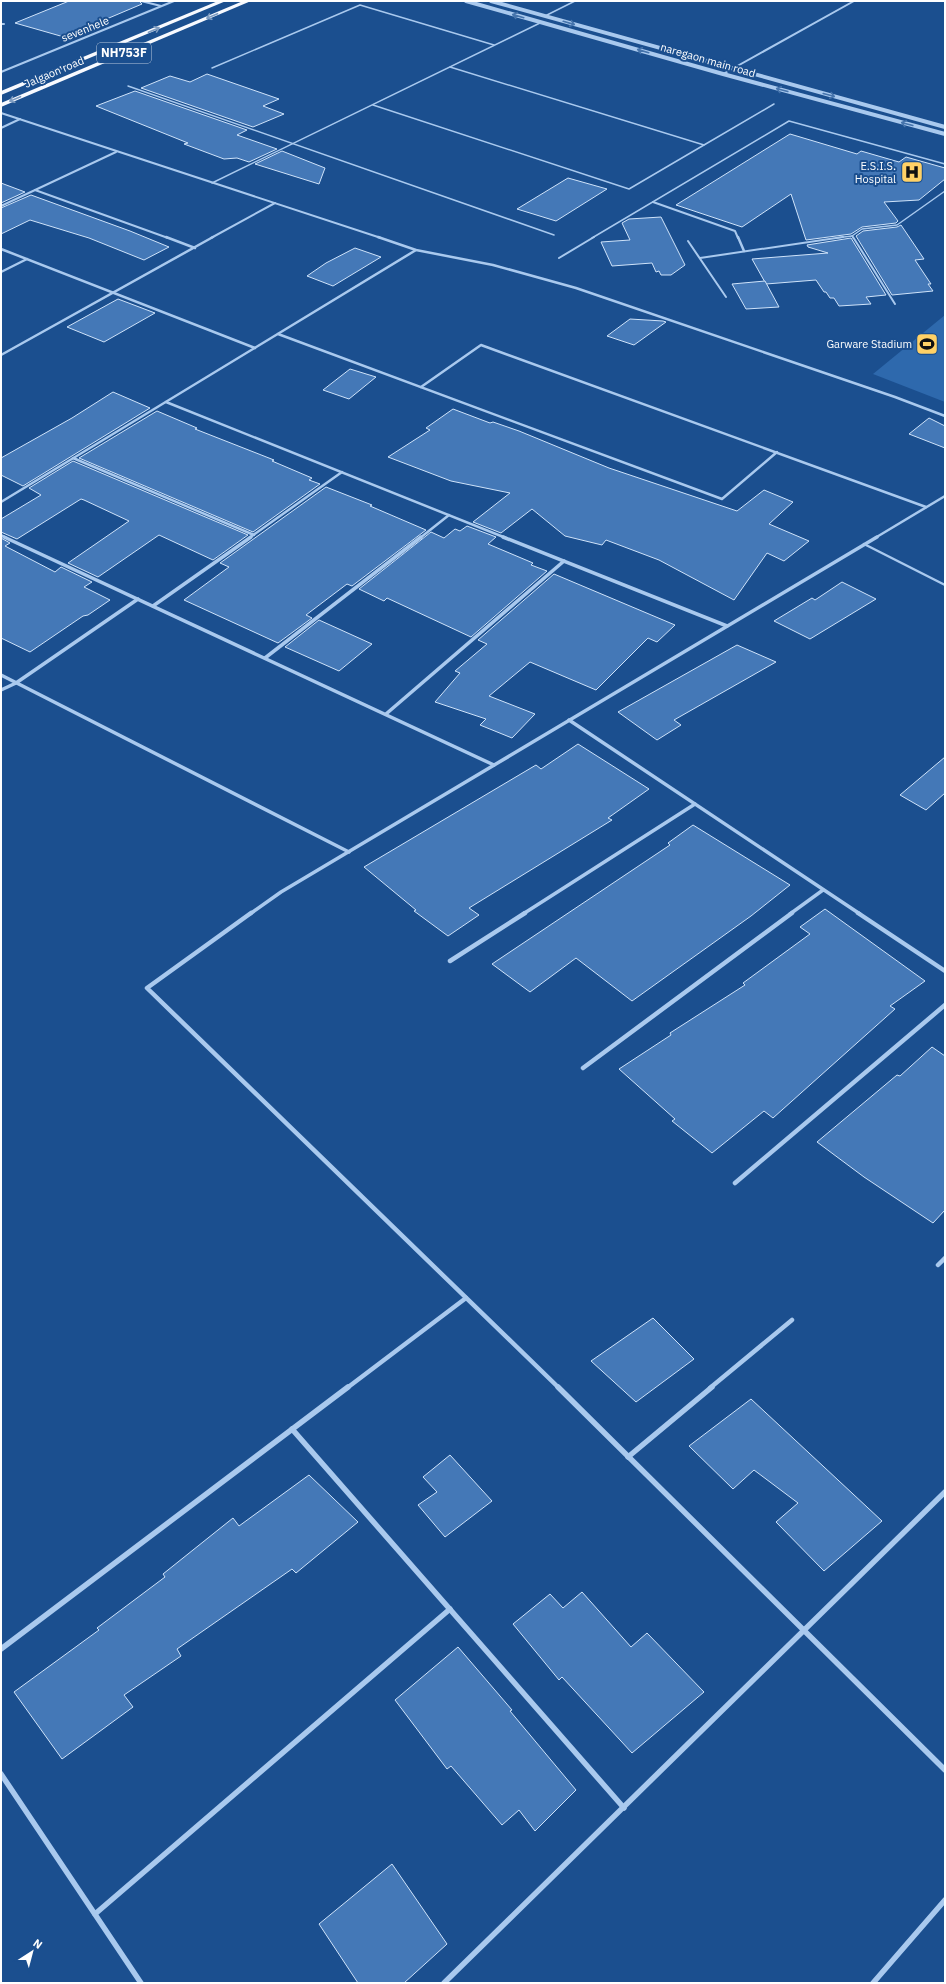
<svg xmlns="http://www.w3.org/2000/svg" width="946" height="1984" font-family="'IBM Plex Sans',sans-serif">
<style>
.green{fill:#2e69ad}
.building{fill:#4478b7;stroke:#cfe3fa}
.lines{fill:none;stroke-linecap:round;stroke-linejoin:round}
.service-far2{stroke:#a9c9ee;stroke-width:1.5}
.service-far1{stroke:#a9c9ee;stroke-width:2}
.service{stroke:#a9c9ee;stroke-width:2.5}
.minor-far4{stroke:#a9c9ee;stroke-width:2}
.minor-far3{stroke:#a9c9ee;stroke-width:2.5}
.minor-far2{stroke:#a9c9ee;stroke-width:3.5}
.minor-far1{stroke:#a9c9ee;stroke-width:4.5}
.minor{stroke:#a9c9ee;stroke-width:5.5}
.tertiary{stroke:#a9c9ee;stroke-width:4}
.trunk{fill:#f8faff;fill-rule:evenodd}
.oneway{stroke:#7e9cc1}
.oneway2{stroke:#4674ac}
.labels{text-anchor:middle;stroke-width:4;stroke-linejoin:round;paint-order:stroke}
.far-street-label{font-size:11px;fill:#fff;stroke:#1b4f8f}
.far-poi-label{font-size:11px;fill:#fff;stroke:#1b4f8f;text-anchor:end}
.shield{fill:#1b4f8f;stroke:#bbcadd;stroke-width:1}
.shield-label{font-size:12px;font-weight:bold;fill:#fff}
</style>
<rect width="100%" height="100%" fill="#1b4f8f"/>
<path class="green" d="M945,315v87l-72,-28z"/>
<g class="building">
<path d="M69,1h70l3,3 -78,33 -49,-14z"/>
<path d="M207,74l72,25 -16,7 21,8 -31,13 -112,-39 29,-12 20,6z"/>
<path d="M135,91l112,39 -10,5 40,14 -28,13 -12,-4 -13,1 -40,-15 4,-1 -92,-37z"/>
<path d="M790,134l67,20 4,-3 38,11 7,-5 39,11v11l-26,21 -35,2 14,19 -2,2 -34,4 -11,7 -45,6 -15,-46 -49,33 -66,-22z"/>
<path d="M282,151l43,17 -6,16 -64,-20z"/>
<path d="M568,178l39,11 -51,32 -39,-12z"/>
<path d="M1,183l24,9 -24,11z"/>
<path d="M31,195l99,36 39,16 -25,13 -55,-22 -59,-18 -29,14v-26z"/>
<path d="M661,217l24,48 -14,10h-10l-2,-4 -3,1 -4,-9 -40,3 -11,-24 29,-2 -8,-17 7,-4z"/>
<path d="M901,225l23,34 -9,1 16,24h-3l5,7 -41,4 -36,-59 7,-5 34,-4z"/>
<path d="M851,238l35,57 -20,2 5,7 -32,2 -5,-8h-4l-4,-6h-2l-8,-12 -50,4 -14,-25 76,-6 -20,-6 -1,-2z"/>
<path d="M355,248l26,9 -48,29 -26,-10 19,-13z"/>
<path d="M765,281l14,26 -33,2 -14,-25z"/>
<path d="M118,299l37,14 -51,29 -37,-15z"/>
<path d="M630,319l33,2 3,1 -32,23 -27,-9z"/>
<path d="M350,369l26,8 -27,22 -26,-9z"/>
<path d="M113,392l37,16 -127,78 -22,-11v-17l71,-40z"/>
<path d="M453,409l37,14 3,-1 26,9 90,37 128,43 27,-21 29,12 -24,22 40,17 -25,20 -17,-8 -33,47 -75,-40 -53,-20 -4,5 -37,-9 -33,-27 -31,24 -28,-11 37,-29 -59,-12 -63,-24 42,-27 -4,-2z"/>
<path d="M157,411l40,17 -2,1 79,31 -2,1 40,17 -3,2 11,4 -67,48 -174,-74z"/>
<path d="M929,418l16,8v22l-36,-14z"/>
<path d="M73,461l175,74 -35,25 -54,-25 -61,42 -30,-14 61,-42 -45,-21 -3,-1 -64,40 -16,-7v-13l40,-24 -12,-7z"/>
<path d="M326,487l46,18 -2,1 56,24 -74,56 -5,-2 -41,31 6,3 -34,25 -94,-43 45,-33 -9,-4z"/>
<path d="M467,526l29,11 -8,7 45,19 -2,2 16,6 -76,66 -84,-39 -3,3 -25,-12 72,-57 13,6 11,-9 5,2z"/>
<path d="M1,538l9,5 -5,3 50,26 6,-5 31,15 -8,5 26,13 -22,15 -5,1 -53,36 -29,-14z"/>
<path d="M554,574l121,51 -18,17 -9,-4 -52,52 -66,-28 -41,34 46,18 -23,24 -32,-13 6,-6 -51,-17 25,-29 -5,-2 32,-27 -9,-4z"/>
<path d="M842,582l34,17 -66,40 -36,-18 38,-23 3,2z"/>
<path d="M319,620l53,24 -33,27 -54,-24z"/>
<path d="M737,645l39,17 -102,58 7,5 -24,15 -39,-28z"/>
<path d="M578,744l71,45 -41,29 4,2 -143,88 10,7 -31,21 -34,-25 2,-1 -52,-43 172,-102 5,4z"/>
<path d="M945,757v36l-19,17 -26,-15z"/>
<path d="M693,825l97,60 -39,31 -119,85 -56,-43 -46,34 -38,-28 178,-119 -2,-2z"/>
<path d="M825,909l100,72 -35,25 5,3 -122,109 -9,-7 -52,42 -40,-32 3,-2 -56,-50 52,-34 -1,-2 75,-48 -2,-2 67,-49 -10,-7z"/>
<path d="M932,1047l13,9v154l-12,13 -69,-46 -47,-35 80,-67 3,1z"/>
<path d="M653,1318l41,41 -58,43 -45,-41z"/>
<path d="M751,1399l131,122 -58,50 -48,-49 22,-19 -44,-33 -21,19 -44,-43z"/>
<path d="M450,1455l42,46 -47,36 -27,-32 19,-13 -14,-15z"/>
<path d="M309,1475l49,47 -62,51 -4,-4 -115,80 4,7 -57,39 9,12 -71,52 -48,-67 85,-62 -2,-2 68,-51 -2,-3 70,-56 6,8z"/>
<path d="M582,1592l49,55 16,-14 57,59 -72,61 -70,-76 -3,3 -46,-56 37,-30 13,14z"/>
<path d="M458,1647l54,63 -2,1 66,79 -41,41 -16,-21 -17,15 -51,-59 -4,3 -52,-69z"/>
<path d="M392,1864l55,80 -43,39h-46l-39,-59z"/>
</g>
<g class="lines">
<g class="service-far2">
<path d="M545,16l30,-15"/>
<path d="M212,68l148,-63 134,40"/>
<path d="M128,86l426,149"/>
<path d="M373,105l256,84 75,-44 -254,-78"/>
<path d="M704,145l70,-41"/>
<path d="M212,183l330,-161"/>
<path d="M852,236l1,2"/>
<path d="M592,238l197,-117 156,43"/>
<path d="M836,238l16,-2 10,-7 35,-4 48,-34"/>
</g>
<g class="service-far1">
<path d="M853,237l42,67"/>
<path d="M688,241l38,56"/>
<path d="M559,258l35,-21"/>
<path d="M700,258l143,-21"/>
</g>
<path class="service" d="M864,544l81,41"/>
<g class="minor-far4">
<path d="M141,1l20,5"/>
<path d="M1,24h3"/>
<path d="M1,72l173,-71"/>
<path d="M723,74l131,-73"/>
<path d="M1,113l380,125"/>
<path d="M1,128l19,-9"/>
<path d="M35,190l133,48"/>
<path d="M653,202l82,29 3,7"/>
<path d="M1,206l115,-54"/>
<path d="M211,238l64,-35"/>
</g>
<g class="minor-far3">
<path d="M166,237l29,11"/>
<path d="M378,237l38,13 77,15 83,23 319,109 50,19"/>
<path d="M738,237l6,14"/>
<path d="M1,249l254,99"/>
<path d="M1,272l26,-13"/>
<path d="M278,334l444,165 55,-47"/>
<path d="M1,355l212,-118"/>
<path d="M421,387l60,-42 445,162"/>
<path d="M166,402l340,136"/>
<path d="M73,458l181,77"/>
<path d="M1,502l415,-252"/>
<path d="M1,535l6,3"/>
<path d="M249,538l93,-66"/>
<path d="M420,538l29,-23"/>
<path d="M875,538l70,-42"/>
</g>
<g class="minor-far2">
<path d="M4,537l490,228"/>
<path d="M503,537l224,89"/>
<path d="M153,606l98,-69"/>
<path d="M265,658l156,-121"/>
<path d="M1,675l348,177"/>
<path d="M1,690l15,-7 122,-84"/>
<path d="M386,714l178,-153"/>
<path d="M569,720l291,194"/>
<path d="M250,914l31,-22 596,-355"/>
<path d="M523,914l172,-110"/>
<path d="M790,914l33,-24"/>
</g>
<g class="minor-far1">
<path d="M251,913l-104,75 412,400"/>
<path d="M858,913l87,58"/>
<path d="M450,961l75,-48"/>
<path d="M583,1068l209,-155"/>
<path d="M735,1183l210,-178"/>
<path d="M938,1265l7,-7"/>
<path d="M347,1388l119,-90"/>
<path d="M710,1388l82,-68"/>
</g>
<g class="minor">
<path d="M558,1387l387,383"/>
<path d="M292,1429l332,379"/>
<path d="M628,1457l84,-70"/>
<path d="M1,1649l347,-262"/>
<path d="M1,1774l140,209"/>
<path d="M95,1914l355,-305"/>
<path d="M444,1983l501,-491"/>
<path d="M873,1983l72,-83"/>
</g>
<g class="tertiary">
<path d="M466,1l257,73 222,60"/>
<path d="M491,1l454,126"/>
</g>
<g class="trunk">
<path d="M218,1h8l-225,94v-4z"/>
<path d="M243,1h8l-250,106v-4z"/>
</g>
</g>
<defs><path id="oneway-shaft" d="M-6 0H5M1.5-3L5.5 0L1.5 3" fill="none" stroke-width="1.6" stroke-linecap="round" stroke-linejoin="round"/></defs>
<g class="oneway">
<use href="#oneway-shaft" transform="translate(212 16) rotate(157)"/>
<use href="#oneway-shaft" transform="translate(154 30) rotate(-23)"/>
<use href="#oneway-shaft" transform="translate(15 99) rotate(157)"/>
</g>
<g class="oneway2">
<use href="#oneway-shaft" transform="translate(518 16) rotate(-164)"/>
<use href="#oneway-shaft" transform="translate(569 23) rotate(16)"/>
<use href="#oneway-shaft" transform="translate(643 51) rotate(-164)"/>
<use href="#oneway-shaft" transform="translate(782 90) rotate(-165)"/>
<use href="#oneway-shaft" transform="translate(829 95) rotate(15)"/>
<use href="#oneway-shaft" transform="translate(907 124) rotate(-165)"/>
</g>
<defs>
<g id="hospital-square" transform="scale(1.15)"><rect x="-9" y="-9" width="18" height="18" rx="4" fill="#ffd166" stroke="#1b4f8f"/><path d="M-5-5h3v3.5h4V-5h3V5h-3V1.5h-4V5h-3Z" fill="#111"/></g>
<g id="stadium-square" transform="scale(1.15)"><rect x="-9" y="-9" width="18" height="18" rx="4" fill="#ffd166" stroke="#1b4f8f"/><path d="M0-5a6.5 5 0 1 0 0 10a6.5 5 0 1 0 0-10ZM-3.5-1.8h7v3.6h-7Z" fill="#111"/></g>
</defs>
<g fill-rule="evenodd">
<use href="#hospital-square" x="912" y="172"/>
<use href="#stadium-square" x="927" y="344"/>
</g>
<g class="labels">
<g class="far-street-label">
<text transform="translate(85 29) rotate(-22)" y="4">sevenhele</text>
<text transform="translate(708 60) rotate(16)" y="4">naregaon main road</text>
<text transform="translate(54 72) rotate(-23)" y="4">Jalgaon road</text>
</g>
<g class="far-poi-label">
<text x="896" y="170">E.S.I.S.<tspan x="896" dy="13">Hospital</tspan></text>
<text x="912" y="348">Garware Stadium</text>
</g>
<rect class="shield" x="97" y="43" width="54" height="20" rx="3"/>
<g class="shield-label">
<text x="124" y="57">NH753F</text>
</g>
</g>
<rect width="946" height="1984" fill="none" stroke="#ffffff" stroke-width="4"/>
<g transform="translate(32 1952) rotate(36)" stroke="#1b4f8f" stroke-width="3" paint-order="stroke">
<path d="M0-3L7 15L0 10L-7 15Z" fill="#ffffff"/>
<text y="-6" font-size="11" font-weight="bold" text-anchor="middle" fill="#ffffff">N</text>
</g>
</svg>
